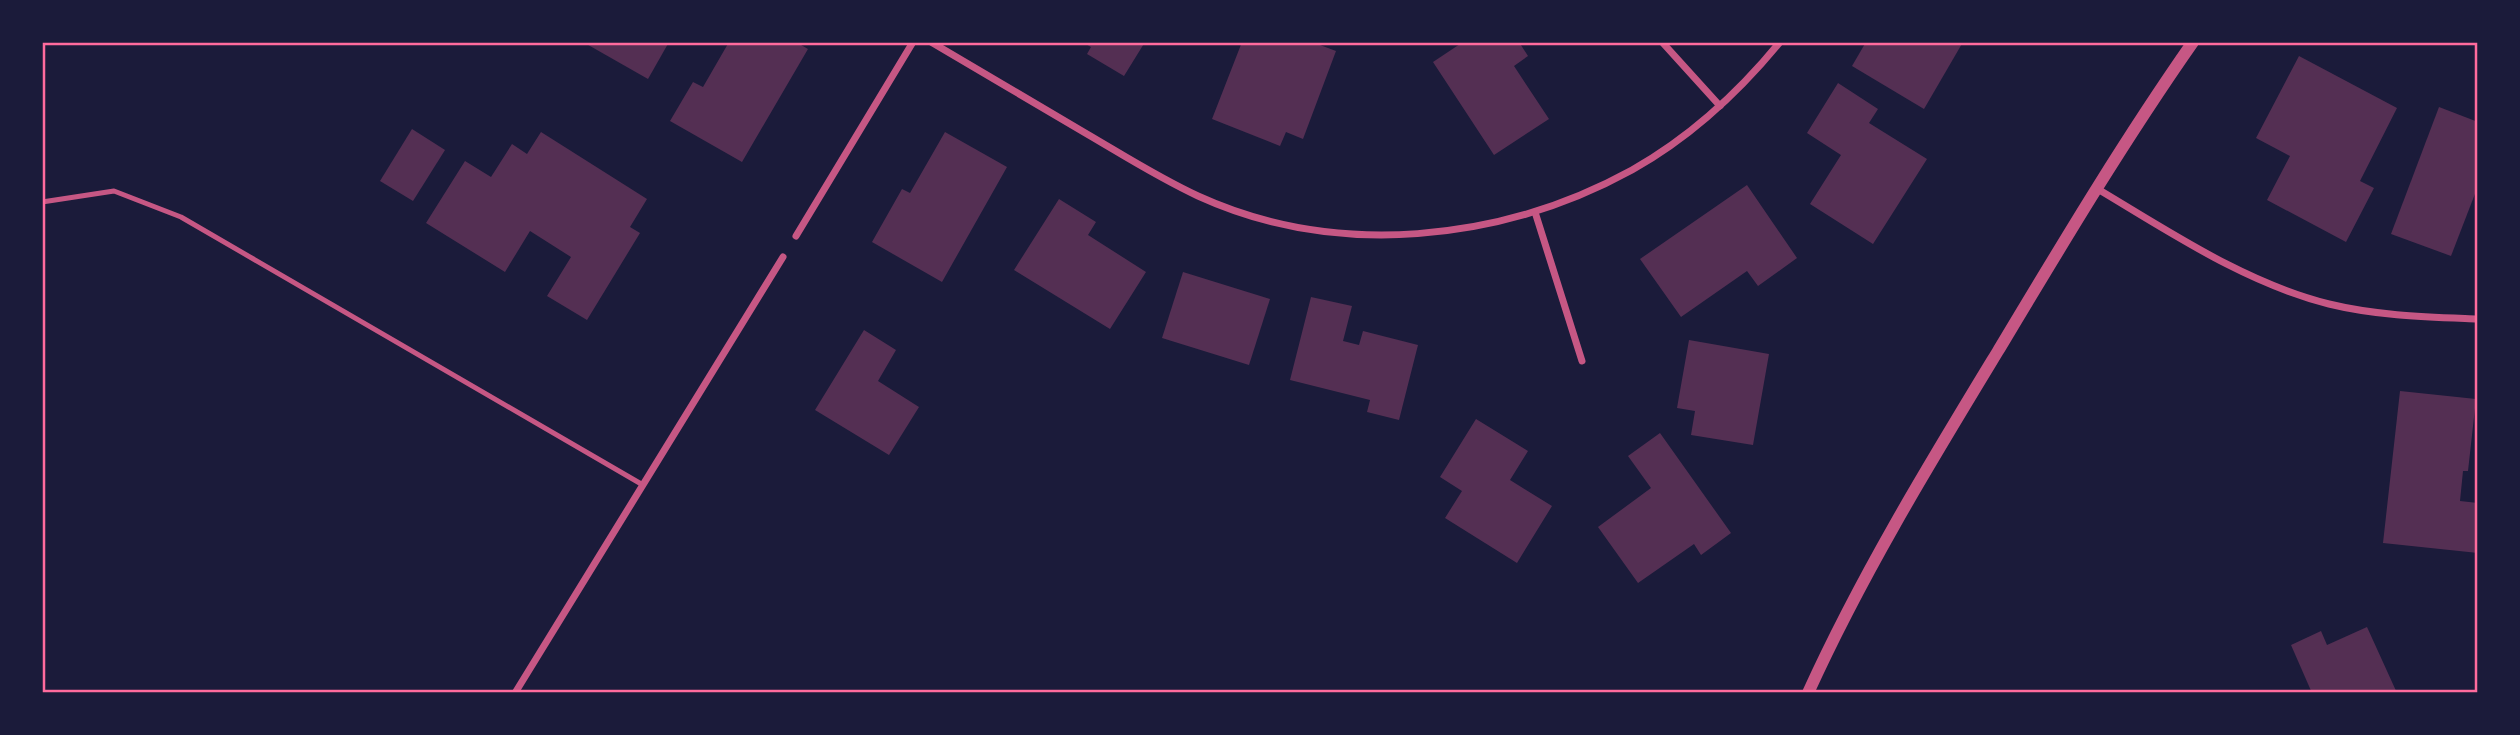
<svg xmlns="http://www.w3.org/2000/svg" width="2520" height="735" font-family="'Work Sans',sans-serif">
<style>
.building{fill:#542f53}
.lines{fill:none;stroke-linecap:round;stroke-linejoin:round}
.service{stroke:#c65784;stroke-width:5}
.minor{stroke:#c65784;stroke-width:7}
.tertiary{stroke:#c65784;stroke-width:12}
.neatline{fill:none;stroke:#ff6b9d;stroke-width:2.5}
</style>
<rect width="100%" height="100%" fill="#1b1b3a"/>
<g class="building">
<path d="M583,42h86l-21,37z"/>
<path d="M729,42h67l12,7 -66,113 -72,-41 23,-39 10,5z"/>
<path d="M1082,42h63l-21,34 -37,-22 4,-7z"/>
<path d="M1242,42h70l24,9 -33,88 -17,-7 -6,14 -68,-27z"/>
<path d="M1463,42h56l9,14 -14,10 35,53 -55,36 -61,-93z"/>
<path d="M1866,42h97l-39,67 -72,-43z"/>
<path d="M2299,56l98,52 -37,73 14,7 -28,54 -79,-42 23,-44 -34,-18z"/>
<path d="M1838,83l40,26 -9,14 58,36 -54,85 -63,-40 31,-49 -34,-22z"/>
<path d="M2439,107l39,15v64l-27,70 -60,-22z"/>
<path d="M412,129l33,21 -32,51 -33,-20z"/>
<path d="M541,132l106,67 -17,28 10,6 -53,87 -40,-24 24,-39 -41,-26 -25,41 -79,-49 39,-62 26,16 21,-33 15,10z"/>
<path d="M945,132l62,35 -65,115 -70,-40 30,-53 8,4z"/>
<path d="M1747,185l50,73 -39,28 -11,-15 -66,46 -41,-58z"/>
<path d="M1059,199l37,23 -8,13 58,37 -36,57 -96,-59z"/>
<path d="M1183,272l87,27 -21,66 -87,-27z"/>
<path d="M1311,297l41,9 -9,35 16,4 4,-14 55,14 -19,75 -32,-8 3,-12 -80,-20z"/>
<path d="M864,330l32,20 -18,31 41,26 -30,48 -74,-45z"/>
<path d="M1689,340l80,14 -16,91 -62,-10 4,-24 -18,-3z"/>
<path d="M2400,391l76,8 -8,72h-5l-3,30 18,2v50l-95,-10z"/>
<path d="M1476,419l52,32 -18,29 42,26 -35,57 -72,-45 17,-27 -22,-14z"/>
<path d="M1660,433l71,100 -30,22 -7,-11 -56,39 -40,-56 53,-39 -23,-32z"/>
<path d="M2367,627l30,66h-85l-21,-48 30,-14 6,14z"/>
</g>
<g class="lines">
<path class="service" d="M42,202l72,-11 67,26 462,268"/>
<g class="minor">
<path d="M931,42c52,31 104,61 156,92 36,21 72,44 111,62 138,63 303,46 434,-26 57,-32 107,-78 148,-128"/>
<path d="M1662,42l58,64"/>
<path d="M2096,188c74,44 149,95 233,116 49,12 100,13 149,15"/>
<path d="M1535,212l47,149"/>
<path d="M796,236l117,-194"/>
<path d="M515,693l268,-436"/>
</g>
<path class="tertiary" d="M1808,693c54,-119 122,-230 190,-342 63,-105 125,-209 195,-309"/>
</g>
<rect width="2520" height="735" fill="none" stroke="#1b1b3a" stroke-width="88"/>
<rect x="44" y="44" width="2432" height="647" class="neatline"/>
</svg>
